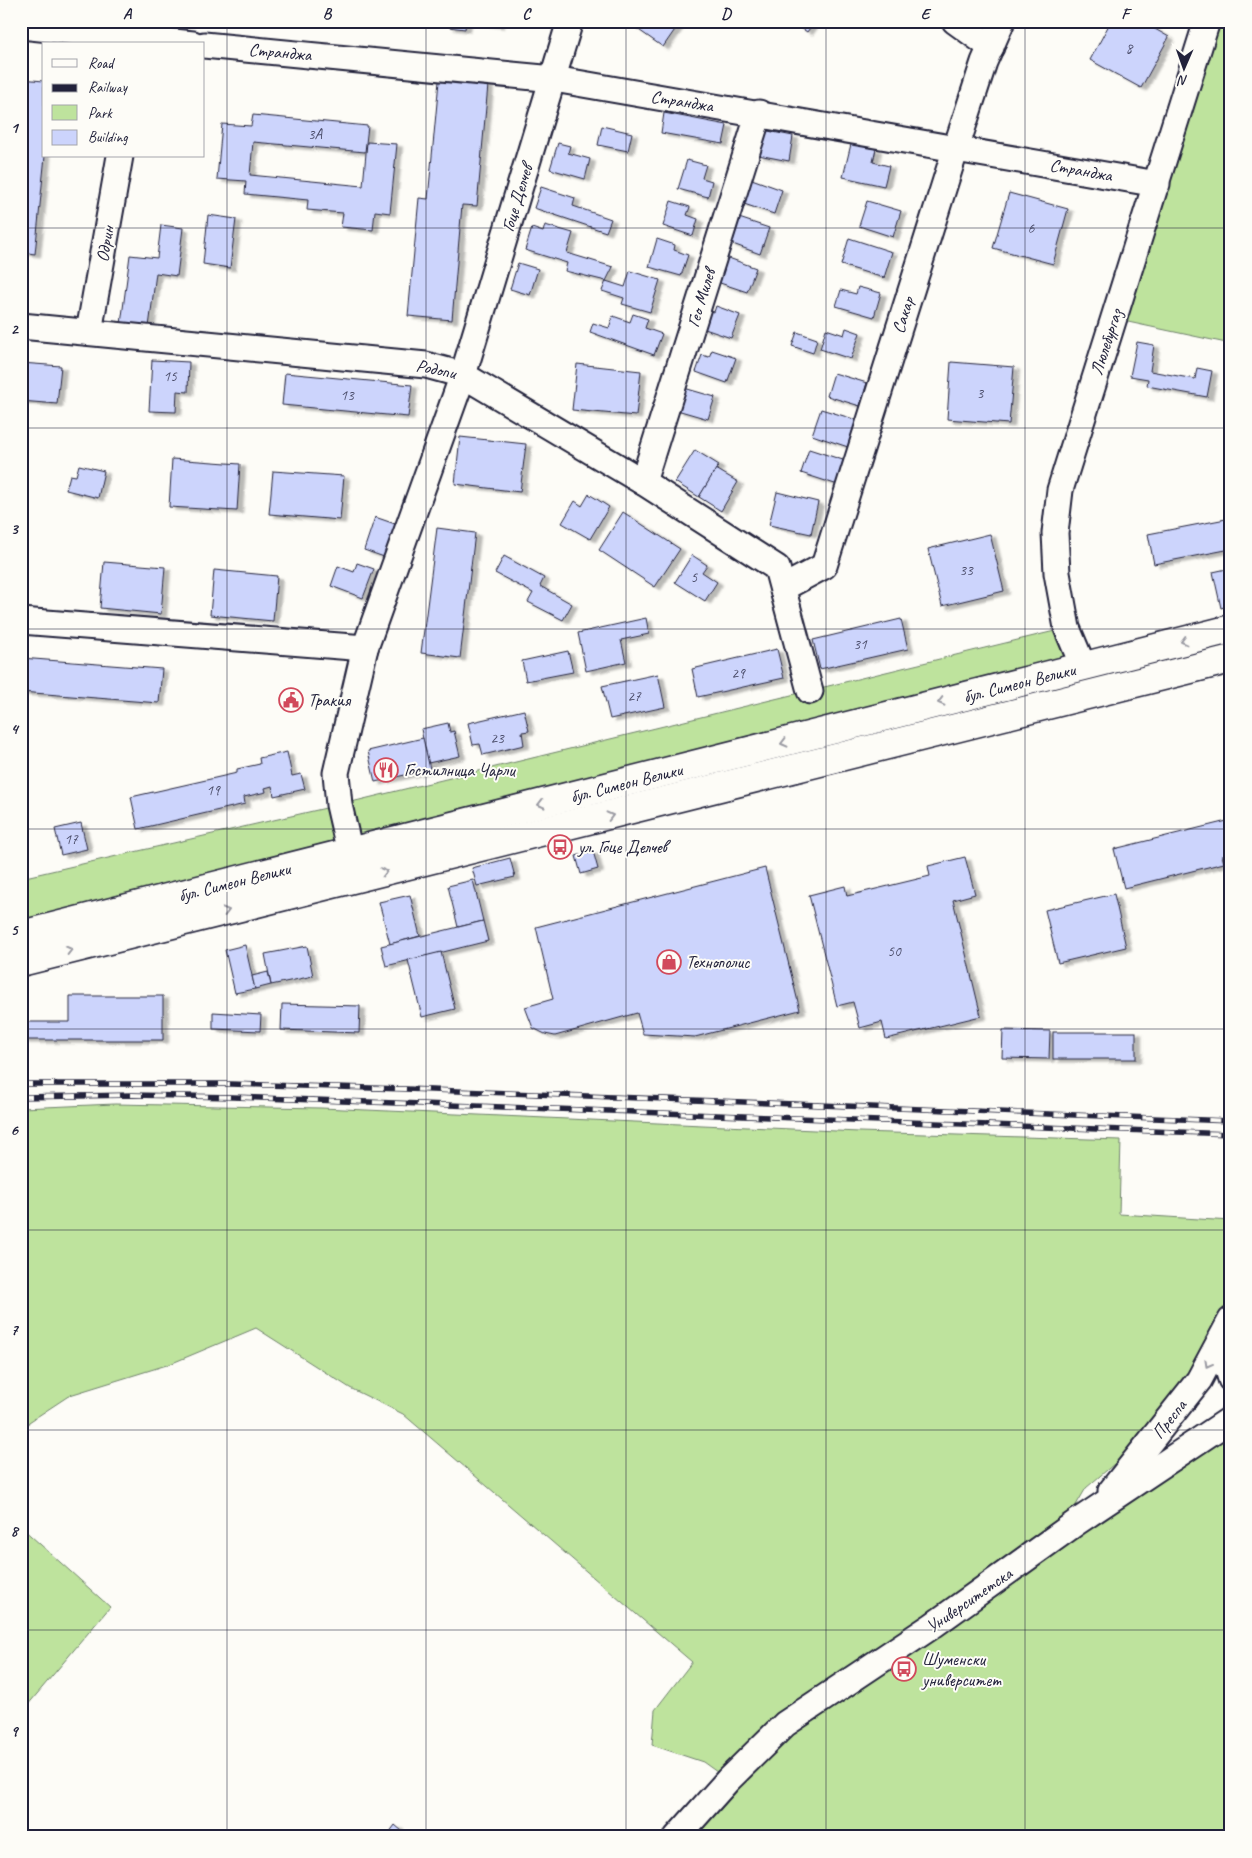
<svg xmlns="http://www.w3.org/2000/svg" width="1252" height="1858" font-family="Caveat,sans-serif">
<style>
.green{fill:#bee39d;stroke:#70826c}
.building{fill:#ccd4fc;stroke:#22223b;filter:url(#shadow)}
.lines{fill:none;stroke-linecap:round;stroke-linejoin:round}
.minor-casing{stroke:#22223b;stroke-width:29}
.major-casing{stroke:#22223b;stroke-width:31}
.minor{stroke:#fdfcf7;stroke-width:25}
.major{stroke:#fdfcf7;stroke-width:28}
.rail-casing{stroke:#22223b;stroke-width:5.5}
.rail{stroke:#fdfcf7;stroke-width:4;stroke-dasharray:11;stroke-linecap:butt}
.oneway{stroke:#9a9aa2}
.grid{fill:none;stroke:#22223b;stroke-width:1;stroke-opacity:0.55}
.labels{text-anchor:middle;stroke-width:4;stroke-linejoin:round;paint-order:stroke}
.number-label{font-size:15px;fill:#4c4e6b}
.street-label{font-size:18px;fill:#22223b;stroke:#fdfcf7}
.poi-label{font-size:18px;fill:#22223b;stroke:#fdfcf7;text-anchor:start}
.neatline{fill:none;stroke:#22223b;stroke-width:2}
.grid-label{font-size:16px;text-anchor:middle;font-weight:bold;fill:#22223b}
</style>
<defs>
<filter id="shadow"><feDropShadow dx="5.5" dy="3" stdDeviation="1" flood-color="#0004"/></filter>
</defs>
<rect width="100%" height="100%" fill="#fdfcf7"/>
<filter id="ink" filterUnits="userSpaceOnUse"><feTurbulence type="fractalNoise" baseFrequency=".02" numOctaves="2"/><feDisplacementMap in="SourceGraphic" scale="10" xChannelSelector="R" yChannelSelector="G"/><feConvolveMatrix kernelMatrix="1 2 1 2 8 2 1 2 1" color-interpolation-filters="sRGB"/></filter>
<g filter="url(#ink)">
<g class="green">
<path d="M1207,21h24v323l-117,-25z"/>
<path d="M1067,628l16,38 -1062,269v-57l318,-73z"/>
<path d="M115,1104l206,4 538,24 262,8 -2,74 112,7v99l-54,90 -91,78 -28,48 173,-117v418h-554l51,-57 -25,-18 -51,-17 3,-35 37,-48 -289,-248 -53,-26 -94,-60 -86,36 -100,31 -41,27 -8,14v-328z"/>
<path d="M21,1527l89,80 -89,106z"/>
</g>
<g class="building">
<path d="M450,21h49v4l-33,-4 -1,8 -16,-2z"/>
<path d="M626,21h55l-18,26z"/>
<path d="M791,21h24l-8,11z"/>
<path d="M1111,21h30l28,16 -28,51 -51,-28z"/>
<path d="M21,79l23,2 1,75 -10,98 -14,-2z"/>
<path d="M439,81l49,4 -11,121 -15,-1 -10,115 -44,-4 11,-118 9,1z"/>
<path d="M664,113l63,12 -4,19 -62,-11z"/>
<path d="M253,115l115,11 -3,26 -112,-10 -3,33 113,11 4,-44 30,2 -7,69 -15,-2 -2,19 -32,-3 2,-14 -36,-3 1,-10 -63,-6 1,-13 -29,-2 5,-55 29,2z"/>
<path d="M602,126l30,7 -4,18 -30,-6z"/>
<path d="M763,130l30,6 -4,25 -31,-6z"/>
<path d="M558,143l12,3 -2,7 22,6 -5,20 -35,-10z"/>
<path d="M851,144l25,5 -3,13 16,4 -5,20 -41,-9z"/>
<path d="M687,160l19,5 -4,13 10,3 -4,16 -30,-8z"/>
<path d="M749,178l33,12 -8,24 -33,-11z"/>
<path d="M541,187l34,11 -2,8 38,13 -5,13 -72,-24z"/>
<path d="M1009,193l59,16 -15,55 -60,-16z"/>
<path d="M671,201l19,6 -3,8 11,4 -5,17 -30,-10z"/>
<path d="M867,201l34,10 -8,26 -34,-11z"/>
<path d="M208,215l28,4 -6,49 -27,-4z"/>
<path d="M739,218l30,10 -9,26 -30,-11z"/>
<path d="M161,225l22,3 -6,48 -21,-3 -7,54 -28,-3 9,-69 27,3z"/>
<path d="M545,225l28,8 -6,20 46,14 -7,14 -41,-10 2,-8 -42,-13 7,-22 11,4z"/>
<path d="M849,238l43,14 -8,26 -43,-13z"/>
<path d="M657,239l18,6 -1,5 14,5 -7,21 -32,-9z"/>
<path d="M726,257l30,11 -9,24 -30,-10z"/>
<path d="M518,263l20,6 -8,26 -20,-6z"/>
<path d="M630,271l30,9 -10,32 -28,-8 2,-6 -22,-7 4,-10 19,6z"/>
<path d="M858,287l23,6 -7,24 -38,-11 5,-16 15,4z"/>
<path d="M716,306l24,9 -9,23 -32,-11 7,-18 8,3z"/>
<path d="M633,314l15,5 -3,9 17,6 -8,21 -64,-23 3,-9 16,5 4,-12 17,6z"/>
<path d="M846,328l14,5 -9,26 -31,-10 6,-20 18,6z"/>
<path d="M797,332l20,7 -4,14 -21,-7z"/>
<path d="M1137,342l17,3 -4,26 45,8 2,-11 15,3 -5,26 -60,-11 1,-7 -18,-3z"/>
<path d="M712,350l24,8 -9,25 -31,-11 6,-17 7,2z"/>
<path d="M152,360l37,2 -1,30 -11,-1 -1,21 -27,-1z"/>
<path d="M951,362l63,5 -5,57 -62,-5z"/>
<path d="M21,363l40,3 -4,38 -36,-3z"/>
<path d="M577,364l64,7 -5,45 -64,-6z"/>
<path d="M285,373l127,12 -4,32 -126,-12z"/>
<path d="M834,373l33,10 -7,23 -33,-10z"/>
<path d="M684,388l31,9 -7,22 -31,-9z"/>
<path d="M821,409l36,11 -9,27 -36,-12z"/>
<path d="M460,437l66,7 -6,48 -65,-8z"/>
<path d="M809,449l37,12 -8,24 -37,-12z"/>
<path d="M695,450l24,15 -20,32 -24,-15z"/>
<path d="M172,459l68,5 -3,47 -68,-4z"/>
<path d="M79,465l25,6 -6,27 -32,-8 4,-15 6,1z"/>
<path d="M716,469l22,13 -17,29 -22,-14z"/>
<path d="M273,471l71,5 -4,44 -71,-6z"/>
<path d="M777,492l41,10 -7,32 -42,-9z"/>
<path d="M589,494l20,13 -19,32 -28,-16 13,-22 7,5z"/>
<path d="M623,512l57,37 -25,38 -56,-37z"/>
<path d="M375,517l23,8 -11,33 -23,-8z"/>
<path d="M1231,518v31l-77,15 -6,-30z"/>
<path d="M437,528l38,5 -15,125 -39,-5z"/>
<path d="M990,534l14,57 -62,15 -14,-57z"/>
<path d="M692,555l15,10 -5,7 15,10 -12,19 -30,-19z"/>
<path d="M504,556l40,22 -4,8 32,18 -9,16 -35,-18 5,-9 -38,-20z"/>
<path d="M104,562l61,5 -4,47 -61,-6z"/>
<path d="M357,563l17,6 -11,29 -32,-12 7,-20 16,6z"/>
<path d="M1231,568v37l-10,3 -8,-36z"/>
<path d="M214,570l63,6 -4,45 -63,-6z"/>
<path d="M646,618l3,16 -28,6 5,22 -40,9 -8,-38z"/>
<path d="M901,619l7,30 -88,20 -7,-29z"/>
<path d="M777,649l7,29 -86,19 -6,-28z"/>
<path d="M568,651l5,21 -47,9 -4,-20z"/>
<path d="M21,658l141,11 -3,34 -138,-11z"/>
<path d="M658,674l7,33 -55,12 -8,-33z"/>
<path d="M524,710l5,21 -7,1 2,13 -41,10 -3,-11 -7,1 -5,-22z"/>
<path d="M448,723l2,9 4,-1 6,25 -32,7 -7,-34z"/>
<path d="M423,738l7,31 -55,13 -7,-31z"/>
<path d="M287,752l5,24 9,-2 4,15 -31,7 -2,-10 -7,2 1,4 -22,5 1,7 -107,25 -7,-32 106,-24v-4l23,-5 -1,-6z"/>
<path d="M1231,820v34l-9,2 2,7 -100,25 -10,-39z"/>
<path d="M81,823l6,26 -26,6 -6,-26z"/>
<path d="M593,851l5,18 -17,5 -5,-18z"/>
<path d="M965,857l10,37 -22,6 28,116 -95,23 -4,-17 -22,6 -7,-26 -16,4 -28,-111 36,-9 2,10 83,-20 -2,-10z"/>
<path d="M510,858l5,19 -38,9 -5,-18z"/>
<path d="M765,868l35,142 -105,27 -52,-3 -6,-21 -82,23 -10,-2 -12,-6 -8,-21 28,-8 -17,-72z"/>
<path d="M473,880l10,41 -25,6 -10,-41z"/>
<path d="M1114,894l12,53 -68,16 -13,-53z"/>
<path d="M410,895l10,41 -30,8 -11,-42z"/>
<path d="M483,921l5,20 -102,25 -5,-20z"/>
<path d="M245,945l10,44 -20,4 -10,-43z"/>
<path d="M307,946l6,30 -42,9 -6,-31z"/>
<path d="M441,952l14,57 -33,8 -14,-57z"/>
<path d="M268,972l3,13 -16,4 -3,-13z"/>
<path d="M70,996h93v44h-140v-18h47z"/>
<path d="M282,1004l78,2 -1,27 -78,-3z"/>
<path d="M213,1012l48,3 -1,16 -47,-2z"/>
<path d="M1003,1030l47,1 -1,28 -47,-1z"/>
<rect x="1053" y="1032" width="83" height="27"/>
<path d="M1230,1171l1,1v26h-3z"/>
<path d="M395,1825l14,12h-23z"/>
</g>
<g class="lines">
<g class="minor-casing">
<g id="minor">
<path d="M955,21l36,26"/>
<path d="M21,26l172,18"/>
<path d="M204,45l350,34 603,105"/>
<path d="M21,326l405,39 37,10 180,107 134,86 33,123"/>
<path d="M89,332l31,-176"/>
<path d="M643,482l116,-369"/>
<path d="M783,588l41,-22 132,-418 28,-86 18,-41"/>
<path d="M21,621l344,27"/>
<path d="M1083,666l-16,-38 -10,-55 -2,-40 5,-43 147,-469"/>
<path d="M354,870l-15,-65 -3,-32 29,-125 98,-273 107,-354"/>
<path d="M1231,1354l-4,12 4,13"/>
<path d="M1111,1491l88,-111 32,-60"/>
<path d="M677,1837l51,-57 57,-56 147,-98 145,-104 154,-103"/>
</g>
</g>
<g class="major-casing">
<g id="major">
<path d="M21,935l1210,-306"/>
<path d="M21,962l1210,-303"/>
</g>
</g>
<use href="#minor" class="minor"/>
<use href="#major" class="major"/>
<g class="rail-casing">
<g id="rail">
<path d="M21,1084h209l176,5 825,32"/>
<path d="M21,1097l112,-2 100,2 998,37"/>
</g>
</g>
<use href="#rail" class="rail"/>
</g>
<defs><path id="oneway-chevron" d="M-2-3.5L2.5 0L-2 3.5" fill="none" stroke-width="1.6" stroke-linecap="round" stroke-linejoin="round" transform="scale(1.25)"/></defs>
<g class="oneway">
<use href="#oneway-chevron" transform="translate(1184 641) rotate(166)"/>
<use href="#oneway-chevron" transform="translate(941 702) rotate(166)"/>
<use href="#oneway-chevron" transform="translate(784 743) rotate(166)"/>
<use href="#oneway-chevron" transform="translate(541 804) rotate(166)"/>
<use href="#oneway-chevron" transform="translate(610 816) rotate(-14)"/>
<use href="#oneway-chevron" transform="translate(384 872) rotate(-14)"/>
<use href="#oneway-chevron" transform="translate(226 911) rotate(-14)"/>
<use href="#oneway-chevron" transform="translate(69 950) rotate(-14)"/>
<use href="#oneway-chevron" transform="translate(1208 1364) rotate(119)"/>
</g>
</g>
<path class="grid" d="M227,21v1816M426,21v1816M626,21v1816M826,21v1816M1025,21v1816M21,228h1210M21,428h1210M21,629h1210M21,829h1210M21,1029h1210M21,1230h1210M21,1430h1210M21,1630h1210"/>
<defs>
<g id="civic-ring" transform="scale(1.25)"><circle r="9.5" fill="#fdfcf7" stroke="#d1495b" stroke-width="1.5"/><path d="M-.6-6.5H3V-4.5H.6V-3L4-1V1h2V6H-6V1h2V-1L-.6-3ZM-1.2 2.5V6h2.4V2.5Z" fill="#d1495b"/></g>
<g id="restaurant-ring" transform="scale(1.25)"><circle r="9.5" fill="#fdfcf7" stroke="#d1495b" stroke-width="1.5"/><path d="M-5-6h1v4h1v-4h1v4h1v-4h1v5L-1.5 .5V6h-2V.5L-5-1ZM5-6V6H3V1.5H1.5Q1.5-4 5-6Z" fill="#d1495b"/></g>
<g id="bus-ring" transform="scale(1.25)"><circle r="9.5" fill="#fdfcf7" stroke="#d1495b" stroke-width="1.5"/><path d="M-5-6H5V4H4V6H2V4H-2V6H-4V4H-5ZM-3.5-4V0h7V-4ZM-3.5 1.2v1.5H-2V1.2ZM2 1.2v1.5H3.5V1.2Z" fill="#d1495b"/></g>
<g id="shop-ring" transform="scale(1.25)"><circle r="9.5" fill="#fdfcf7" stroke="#d1495b" stroke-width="1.5"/><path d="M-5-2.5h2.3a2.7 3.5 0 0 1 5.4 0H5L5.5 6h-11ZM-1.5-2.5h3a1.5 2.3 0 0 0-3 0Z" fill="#d1495b"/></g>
</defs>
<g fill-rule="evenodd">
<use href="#civic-ring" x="291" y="700"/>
<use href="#restaurant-ring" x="386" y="770"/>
<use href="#bus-ring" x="560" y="847"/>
<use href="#shop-ring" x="669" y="962"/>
<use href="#bus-ring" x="904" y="1669"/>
</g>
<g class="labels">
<g class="number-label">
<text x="1129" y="53">8</text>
<text x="315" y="139">3А</text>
<text x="1031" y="233">6</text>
<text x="170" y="381">15</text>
<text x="980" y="398">3</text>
<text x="347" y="400">13</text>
<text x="966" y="575">33</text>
<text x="694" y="582">5</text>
<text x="860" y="649">31</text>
<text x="738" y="678">29</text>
<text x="634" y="701">27</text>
<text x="497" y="743">23</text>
<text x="213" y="795">19</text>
<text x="71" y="844">17</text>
<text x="894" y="956">50</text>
</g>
<g class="street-label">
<text transform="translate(280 52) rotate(5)" y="6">Странджа</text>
<text transform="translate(682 101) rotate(9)" y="6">Странджа</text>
<text transform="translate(1081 170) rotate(10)" y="6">Странджа</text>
<text transform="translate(517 198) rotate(-73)" y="6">Гоце Делчев</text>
<text transform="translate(105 244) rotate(-80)" y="6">Одрин</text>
<text transform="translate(701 298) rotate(-73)" y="6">Гео Милев</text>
<text transform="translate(903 315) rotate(-73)" y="6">Сакар</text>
<text transform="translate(1106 342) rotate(-72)" y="6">Люлебургаз</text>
<text transform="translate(436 369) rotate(12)" y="6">Родопи</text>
<text transform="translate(1019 683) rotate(-14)" y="6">бул. Симеон Велики</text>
<text transform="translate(626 783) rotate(-14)" y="6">бул. Симеон Велики</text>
<text transform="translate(234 882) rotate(-14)" y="6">бул. Симеон Велики</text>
<text transform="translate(1169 1419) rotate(-52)" y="6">Преспа</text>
<text transform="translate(969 1600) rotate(-35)" y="6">Университетска</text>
</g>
<g class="poi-label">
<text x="308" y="706">Тракия</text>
<text x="404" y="776">Гостилница Чарли</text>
<text x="578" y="853">ул. Гоце Делчев</text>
<text x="686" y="968">Технополис</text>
<text x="922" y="1665">Шуменски<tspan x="922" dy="21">университет</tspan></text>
</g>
</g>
<rect width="1252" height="1858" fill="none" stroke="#fdfcf7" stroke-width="55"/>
<rect x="42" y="42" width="162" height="115" fill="#fdfcf7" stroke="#a5a5ac"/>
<rect x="52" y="59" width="25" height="8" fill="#fdfcf7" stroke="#a5a5ac"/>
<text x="88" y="68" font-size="15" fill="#22223b">Road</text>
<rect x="52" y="84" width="25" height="8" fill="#22223b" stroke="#a5a5ac"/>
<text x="88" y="92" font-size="15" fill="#22223b">Railway</text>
<rect x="52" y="105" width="25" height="15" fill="#bee39d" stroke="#a5a5ac"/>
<text x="88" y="118" font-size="15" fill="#22223b">Park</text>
<rect x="52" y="130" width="25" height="15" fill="#ccd4fc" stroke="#a5a5ac"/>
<text x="88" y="142" font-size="15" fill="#22223b">Building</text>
<g transform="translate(1184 68) rotate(182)" stroke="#fdfcf7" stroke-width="4" paint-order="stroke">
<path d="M0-4L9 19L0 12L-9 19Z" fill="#22223b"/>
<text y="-8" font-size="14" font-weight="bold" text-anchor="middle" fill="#22223b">N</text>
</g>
<rect x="28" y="28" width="1196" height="1802" class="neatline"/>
<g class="grid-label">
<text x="127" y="19">A</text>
<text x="327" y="19">B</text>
<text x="526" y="19">C</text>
<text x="726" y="19">D</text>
<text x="925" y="19">E</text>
<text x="1125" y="19">F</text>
<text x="14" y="133">1</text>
<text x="14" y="334">2</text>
<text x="14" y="534">3</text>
<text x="14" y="734">4</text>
<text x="14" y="935">5</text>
<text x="14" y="1135">6</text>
<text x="14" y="1335">7</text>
<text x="14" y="1536">8</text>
<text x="14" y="1736">9</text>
</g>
</svg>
